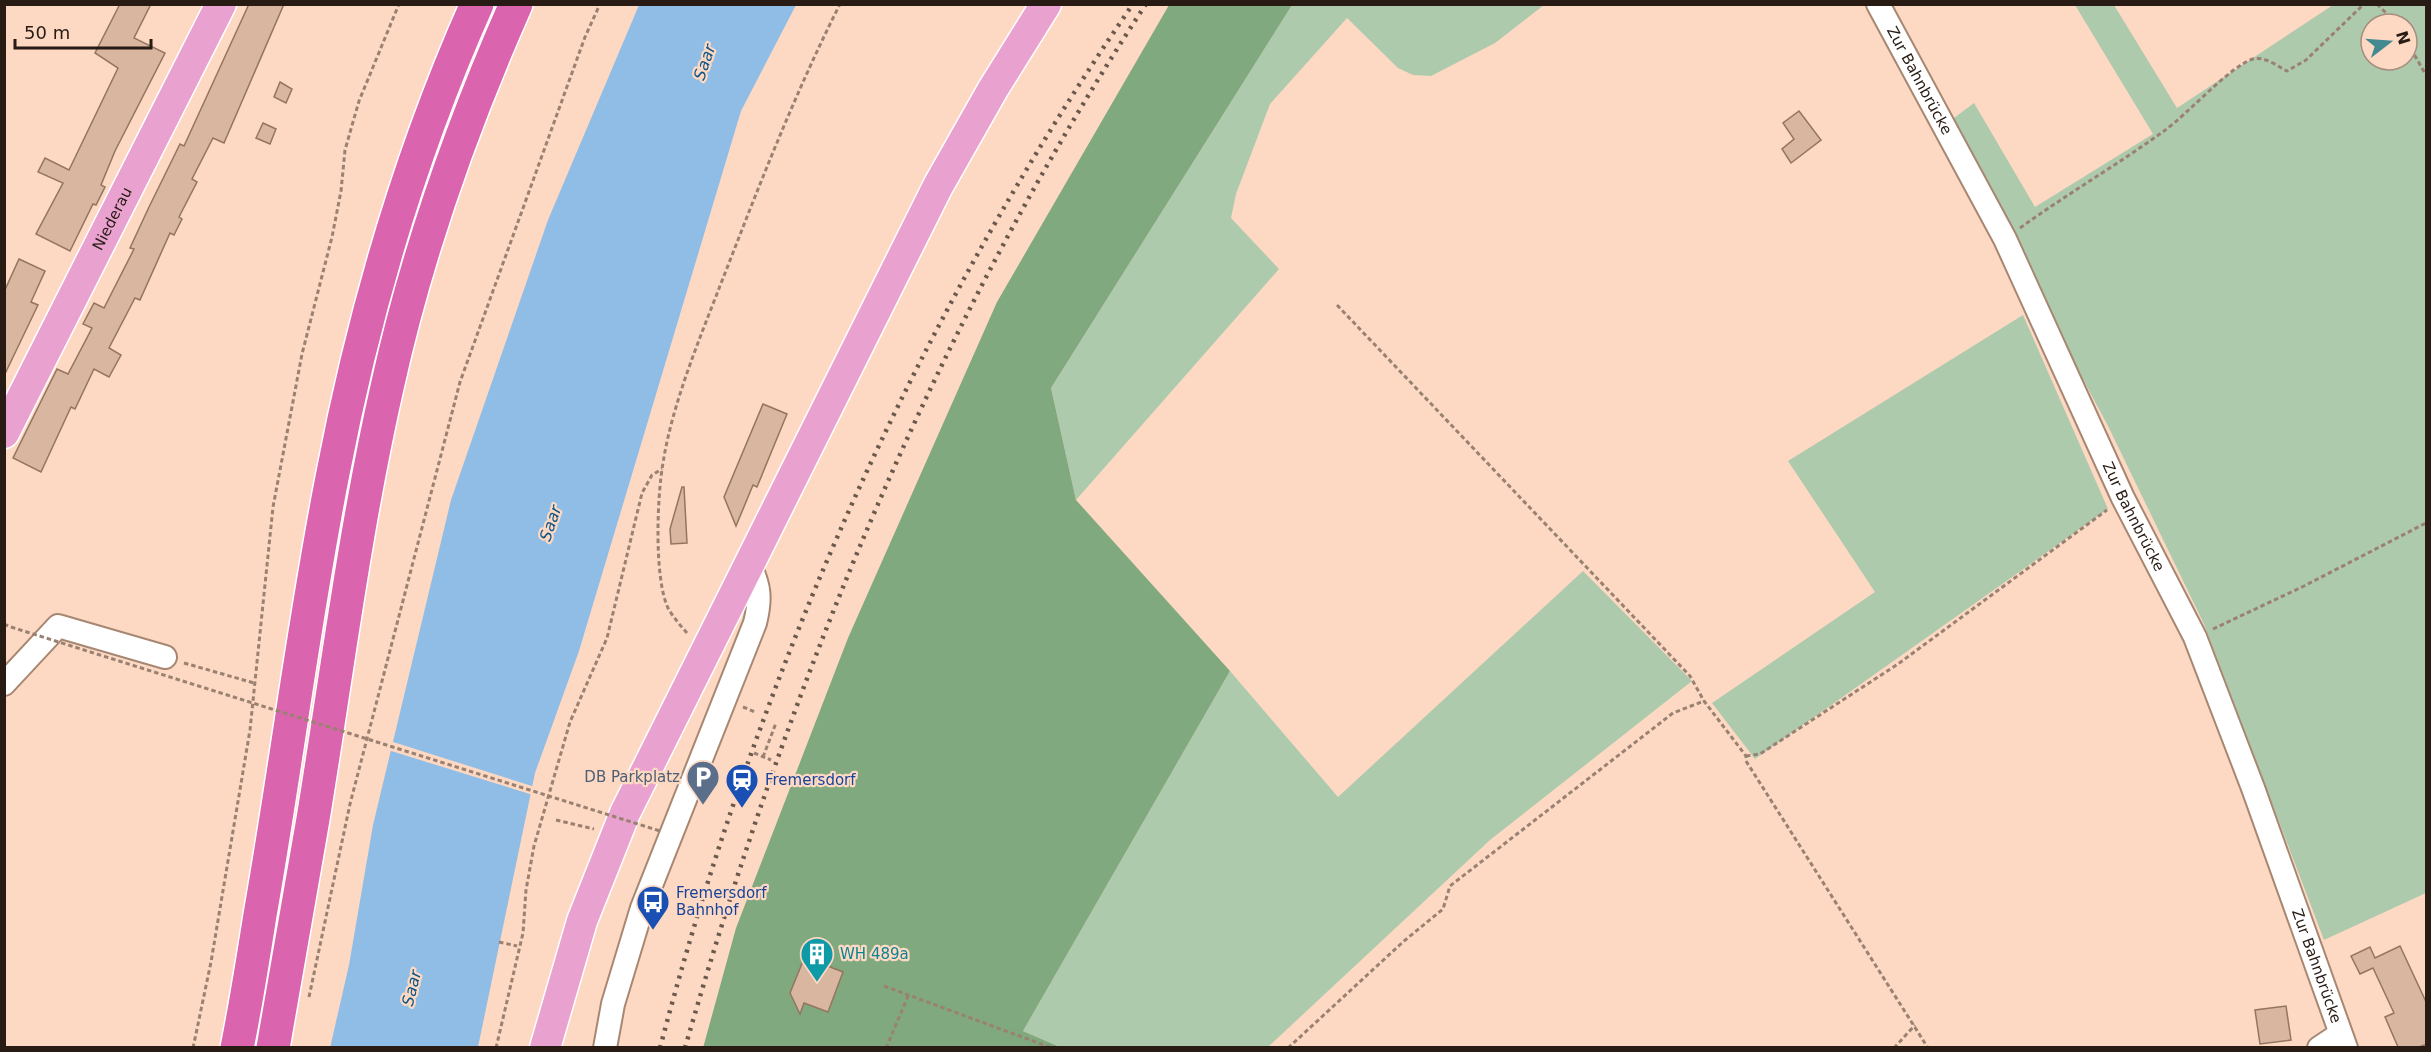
<svg xmlns="http://www.w3.org/2000/svg" width="2431" height="1052" font-family="'DejaVu Sans',sans-serif">
<style>
.green{fill:#aecaad;fill-rule:evenodd}
.forest{fill:#80a97f}
.water{fill:#90bde6}
.pier{fill:#fdd9c3}
.building{fill:#d8b6a0;stroke:#947560;stroke-width:1.5}
.lines{fill:none;stroke-linecap:round;stroke-linejoin:round}
.minor-casing{stroke:#a78772;stroke-width:26}
.major-casing{stroke:#fff;stroke-width:33}
.highway-casing{stroke:#fff;stroke-width:36}
.path{stroke:#9a8172;stroke-width:3;stroke-dasharray:4.5 3;stroke-linecap:butt}
.minor{stroke:#fff;stroke-width:22}
.major{stroke:#e9a2cf;stroke-width:30}
.highway{stroke:#db64af;stroke-width:33}
.rail{stroke:#6c594c;stroke-width:4.5;stroke-dasharray:3 6;stroke-linecap:butt}
.path-bridge{stroke:#9a8172;stroke-width:3;stroke-dasharray:4.5 3;stroke-linecap:butt}
.labels{text-anchor:middle;stroke-width:4.5;stroke-linejoin:round;paint-order:stroke}
.street-label{font-size:15px;fill:#271b13;stroke:#fdd9c3}
.service-label{font-size:15px;fill:#4e5e75;stroke:#fdd9c3;text-anchor:end}
.transit-label{font-size:15px;fill:#164399;stroke:#fdd9c3;text-anchor:start}
.culture-label{font-size:15px;fill:#0d838f;stroke:#fdd9c3;text-anchor:start}
.water-label{font-size:16px;font-style:italic;fill:#0c5587;stroke:#fdd9c3}
</style>
<rect width="100%" height="100%" fill="#fdd9c3"/>
<g class="green">
<path d="M1292,5h252l-49,38 -64,33 -18,-1 -15,-7 -51,-50 -77,86 -34,90 -5,24 48,51 -203,231 -25,-112z"/>
<path d="M2075,5h39l63,103 156,-103h93v888l-102,47 -120,-316 -96,-198 -162,-302 28,-21 61,104 118,-73zM2371,24h36v36h-36z"/>
<path d="M2023,315l85,194 -353,250 -43,-56 163,-111 -87,-131z"/>
<path d="M1583,571l109,110 -202,159 -222,207h-208l-37,-16 207,-360 108,126z"/>
</g>
<path class="forest" d="M1169,5h123l-241,383 25,112 154,171 -207,360 37,16 -357,1 33,-120 112,-290 149,-336z"/>
<path class="water" d="M639,5h157l-55,106 -162,540 -44,122 -57,274 -148,1 19,-83 24,-140 78,-325 97,-280z"/>
<path class="pier" d="M390,741l145,46 -2,8 -145,-45z"/>
<g class="building">
<path d="M120,4h31l-17,34 31,15 -50,98 -14,34 4,2 -9,18 -3,-1 -23,47 -34,-17 27,-51 -25,-11 7,-14 24,12 49,-102 -23,-15z"/>
<path d="M249,4h35l-60,139 -11,-5 -21,41 5,3 -18,35 3,2 -8,16 -4,-2 -30,67 -5,-2 -26,50 12,7 -12,22 -15,-8 -19,40 -4,-2 -30,65 -28,-14 44,-89 11,5 24,-46 -9,-4 11,-21 10,5 30,-59 -4,-1 19,-41 31,-63 4,2z"/>
<path d="M280,82l12,7 -6,14 -12,-6z"/>
<path d="M1799,111l22,29 -30,23 -9,-14 12,-10 -11,-16z"/>
<path d="M263,123l13,6 -6,15 -14,-6z"/>
<path d="M19,259l26,12 -14,31 7,3 -34,71v-84z"/>
<path d="M763,404l24,10 -30,73 -4,-2 -17,41 -12,-29z"/>
<path d="M682,487h2l3,56 -16,1 -1,-15z"/>
<path d="M2400,946l27,58v40l-8,3h-21l-13,-30 9,-4 -21,-45 -13,6 -9,-18 19,-9 5,11z"/>
<path d="M825,950l-5,13 23,9 -15,40 -24,-9 -4,11 -10,-21 13,-32z"/>
<path d="M2286,1006l5,34 -31,4 -5,-34z"/>
</g>
<g class="lines">
<g class="minor-casing">
<g id="minor">
<path id="s1" d="M1878,4l127,235 118,259 72,139 58,151 93,260"/>
<path d="M4,684l54,-58 107,31"/>
<path d="M605,1048l8,-44 29,-96 113,-285c6,-24 5,-37 -6,-59"/>
<path d="M2319,1048l21,-14"/>
</g>
</g>
<g class="major-casing">
<g id="major">
<path id="s2" d="M4,433l217,-429"/>
<path d="M545,1048l37,-127 43,-108 313,-627 55,-97 53,-85"/>
</g>
</g>
<g class="highway-casing">
<g id="highway">
<path d="M237,1048c9,-44 16,-89 23,-133 26,-147 44,-296 73,-442 31,-161 77,-319 144,-469"/>
<path d="M273,1048c13,-77 27,-153 40,-229 24,-146 42,-292 75,-436 29,-130 74,-257 128,-379"/>
</g>
</g>
<g class="path">
<path d="M2377,4l20,20"/>
<path d="M2407,42l19,33"/>
<path d="M2020,228c47,-34 97,-63 144,-97 24,-17 66,-65 89,-72 12,-3 24,7 34,12l19,-11 58,-56"/>
<path d="M1337,305l353,371 14,25 42,55v5l182,287"/>
<path d="M4,624l7,3"/>
<path d="M2213,629l91,-43 122,-63"/>
<path d="M687,633c-7,-8 -14,-16 -19,-25 -14,-30 -11,-111 -5,-145 9,-58 36,-123 57,-177 37,-95 74,-191 120,-282"/>
<path d="M184,663l70,20"/>
<path d="M743,707l12,5"/>
<path d="M754,753l17,7"/>
<path d="M1746,756l14,-2 138,-90 209,-154"/>
<path d="M763,757l13,-34"/>
<path d="M556,820l38,9"/>
<path d="M499,942l18,4"/>
<path d="M884,986l168,62"/>
<path d="M309,997l41,-193 110,-422 125,-345 15,-33"/>
<path d="M193,1048l18,-86 39,-232 23,-223 29,-153 30,-117 9,-46 4,-41 14,-49 40,-97"/>
<path d="M496,1048l27,-115 3,-43 8,-44 36,-124 37,-84 35,-145 10,-18 10,-6"/>
<path d="M886,1048l23,-54"/>
<path d="M1288,1048l116,-107 39,-32 7,-23 223,-173 31,-12"/>
<path d="M1894,1048l21,-23"/>
</g>
<use href="#minor" class="minor"/>
<use href="#major" class="major"/>
<use href="#highway" class="highway"/>
<g class="rail">
<path d="M660,1048c97,-370 255,-728 473,-1044"/>
<path d="M685,1048c105,-367 251,-724 461,-1044"/>
</g>
<path class="path-bridge" d="M11,627l649,204"/>
</g>
<defs>
<g id="parking-pin" transform="scale(1.725)"><path d="M0 17L-7.5 6A9.5 9.5 0 1 1 7.5 6Z" fill="#5c6f8a" stroke="#fdd9c3"/><path d="M-3.5-5.5H1a3.5 3.5 0 0 1 0 7H-1V5.5H-3.5ZM-1-3.4V-.6H.8a1.4 1.4 0 0 0 0-2.8Z" fill="#fff"/></g>
<g id="station-pin" transform="scale(1.725)"><path d="M0 17L-7.5 6A9.5 9.5 0 1 1 7.5 6Z" fill="#1a4fb4" stroke="#fdd9c3"/><path d="M-3-6H3Q5-6 5-4V2Q5 4 3 4L4.5 6H3L1.5 4h-3L-3 6H-4.5L-3 4Q-5 4-5 2V-4Q-5-6-3-6ZM-3.5-4v3h7v-3ZM-3.5 1v1.5H-2V1ZM2 1v1.5H3.5V1Z" fill="#fff"/></g>
<g id="bus-pin" transform="scale(1.725)"><path d="M0 17L-7.5 6A9.5 9.5 0 1 1 7.5 6Z" fill="#1a4fb4" stroke="#fdd9c3"/><path d="M-5-6H5V4H4V6H2V4H-2V6H-4V4H-5ZM-3.5-4V0h7V-4ZM-3.5 1.2v1.5H-2V1.2ZM2 1.2v1.5H3.5V1.2Z" fill="#fff"/></g>
<g id="building-pin" transform="scale(1.725)"><path d="M0 17L-7.5 6A9.5 9.5 0 1 1 7.5 6Z" fill="#0f9aa8" stroke="#fdd9c3"/><path d="M-4-6H4V6H1V3H-1V6H-4ZM-2.5-4.3h1.7v1.8h-1.7ZM.8-4.3h1.7v1.8H.8ZM-2.5-1h1.7V.8h-1.7ZM.8-1h1.7V.8H.8Z" fill="#fff"/></g>
</defs>
<g fill-rule="evenodd">
<use href="#parking-pin" x="703" y="777"/>
<use href="#station-pin" x="742" y="780"/>
<use href="#bus-pin" x="653" y="902"/>
<use href="#building-pin" x="817" y="954"/>
</g>
<g class="labels">
<g class="street-label">
<text dy="5" stroke="none"><textPath href="#s1" startOffset="87">Zur Bahnbrücke</textPath></text>
<text dy="5" stroke="none"><textPath href="#s2" startOffset="240">Niederau</textPath></text>
<text dy="5" stroke="none"><textPath href="#s1" startOffset="573">Zur Bahnbrücke</textPath></text>
<text dy="5" stroke="none"><textPath href="#s1" startOffset="1059">Zur Bahnbrücke</textPath></text>
</g>
<g class="service-label">
<text x="680" y="782">DB Parkplatz</text>
</g>
<g class="transit-label">
<text x="765" y="785">Fremersdorf</text>
<text x="676" y="898">Fremersdorf<tspan x="676" dy="17">Bahnhof</tspan></text>
</g>
<g class="culture-label">
<text x="840" y="959">WH 489a</text>
</g>
<g class="water-label">
<text transform="translate(704 62) rotate(-71)" y="6">Saar</text>
<text transform="translate(550 523) rotate(-71)" y="6">Saar</text>
<text transform="translate(411 988) rotate(-76)" y="6">Saar</text>
</g>
</g>
<rect width="2431" height="1052" fill="none" stroke="#271b13" stroke-width="12"/>
<g transform="translate(2389 42) rotate(73)"><circle r="28" fill="#fdd9c3" stroke="#a78d7d" stroke-width="1.5"/>
<path d="M0-4.5L10 22L0 15L-10 22Z" fill="#428a90"/>
<text y="-9" font-size="16" font-weight="bold" text-anchor="middle" fill="#271b13">N</text>
</g>
<path d="M15 39v9h136v-9" fill="none" stroke="#271b13" stroke-width="3"/>
<text x="24" y="39" font-size="18" fill="#271b13" stroke="#fdd9c3" stroke-width="4.5" paint-order="stroke">50 m</text>
</svg>
